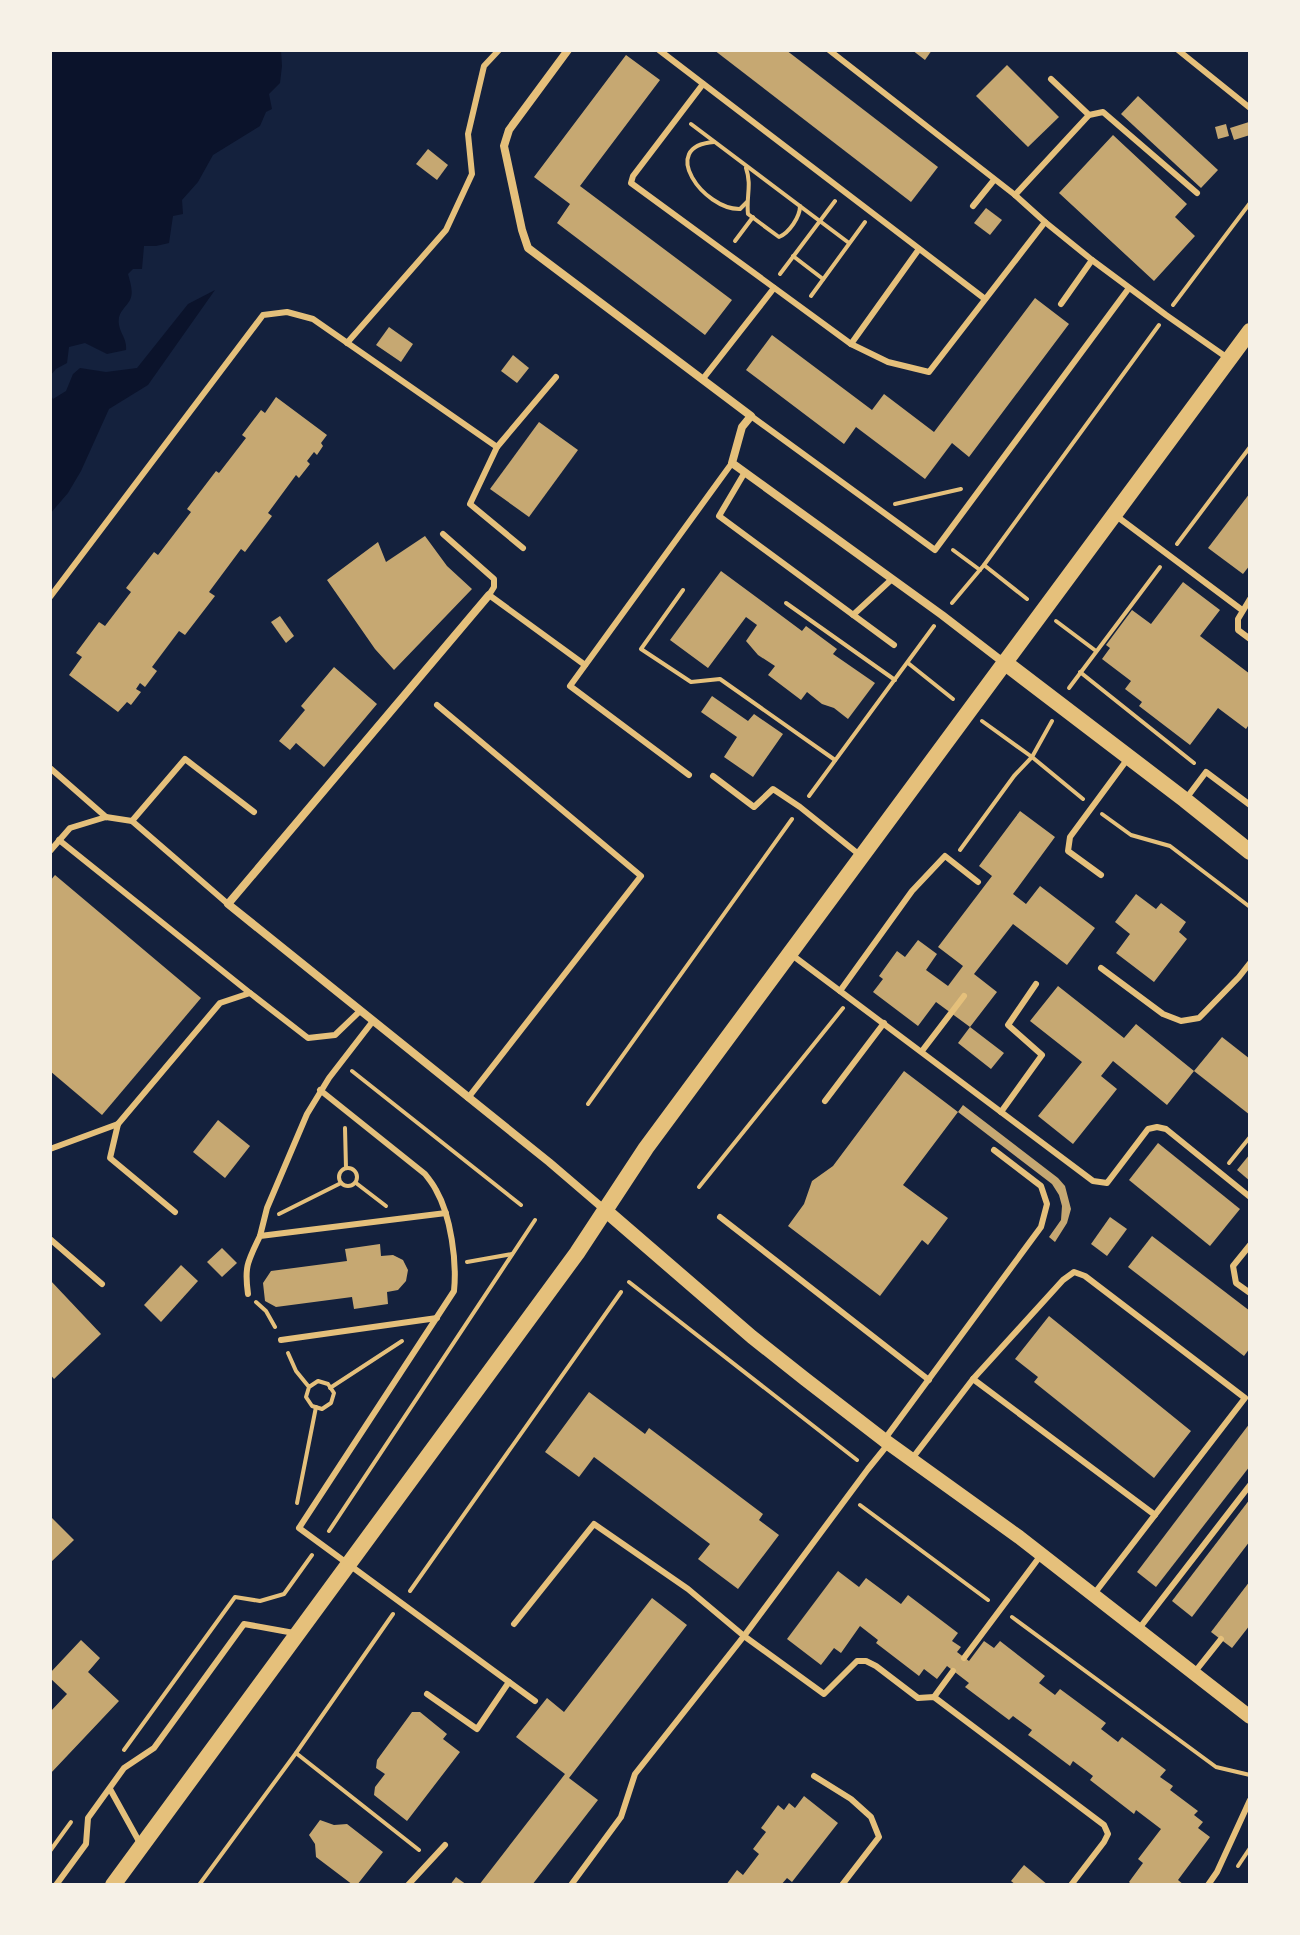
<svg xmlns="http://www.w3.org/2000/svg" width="1300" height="1935" font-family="Helvetica,sans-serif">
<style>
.water{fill:#0b132b}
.building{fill:#c6a872}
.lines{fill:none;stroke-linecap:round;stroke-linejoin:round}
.path{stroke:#e5c07b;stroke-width:4}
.service{stroke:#e5c07b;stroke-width:6}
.minor{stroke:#e5c07b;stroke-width:8}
.tertiary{stroke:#e5c07b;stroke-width:14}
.secondary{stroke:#e5c07b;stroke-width:16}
</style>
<rect width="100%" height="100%" fill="#14213d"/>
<g class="water">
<path d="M50,50h231l1,16 -2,17 -11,11 3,15 -6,3 -6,14 -47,29 -15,27 -16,18 1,14 -10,2 -4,27 -13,3h-12l-2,23h-9l-5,5c2,8 6,18 2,26 -5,9 -13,12 -11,25 2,10 8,14 7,25l-19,4 -22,-11 -16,4 -2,16 -11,6 -6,7z"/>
<path d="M215,290l-67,95 -39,24 -28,62 -13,22 -18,21v-121l3,6 13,-8 7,-17 7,-6 26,4 31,-4 51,-64z"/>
</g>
<g class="building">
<path d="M714,50h72l152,117 -27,35z"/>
<path d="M912,50h20l-7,10z"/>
<path d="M626,55l34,25 -80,106 152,114 -27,35 -148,-112 13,-19 -36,-27z"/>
<path d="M1007,65l52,52 -31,30 -52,-51z"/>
<path d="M1138,96l80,74 -17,18 -80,-74z"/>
<path d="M1249,122l1,13 -16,5 -4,-12z"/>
<path d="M1226,124l3,12 -11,3 -3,-12z"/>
<path d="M1113,135l74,69 -12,13 20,19 -41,45 -95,-88z"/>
<path d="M428,149l20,16 -11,15 -21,-16z"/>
<path d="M986,208l16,12 -12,15 -16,-12z"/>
<path d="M1035,298l34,26 -100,133 -17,-14 -27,36 -69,-52 -12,17 -98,-74 26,-35 100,75 12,-16 50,38z"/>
<path d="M389,327l24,17 -12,18 -25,-17z"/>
<path d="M513,355l16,13 -12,15 -16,-12z"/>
<path d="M276,397l51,38 -6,8 2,3 -6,9 -3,-3 -7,9 3,3 -11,14 -3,-3 -28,38 4,3 -27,36 -4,-3 -32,43 6,4 -30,39 -6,-4 -27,36 5,4 -12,16 -5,-4 -4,6 5,3 -10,13 -4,-3 -9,10 -49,-37 13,-18 -6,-4 23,-31 6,4 26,-34 -5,-4 28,-36 4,3 33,-43 -4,-3 29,-38 3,2 27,-35 -4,-3 19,-25 4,3z"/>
<path d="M539,422l39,28 -49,67 -39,-28z"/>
<path d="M1250,493v72l-7,9 -35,-26z"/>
<path d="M425,536l22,30 25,23 -78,81 -19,-21 -48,-69 51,-38 8,20z"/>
<path d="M721,571l81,60 4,-5 31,23 -4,5 42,29 -27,36 -14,-11 -12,-4 -15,-12 -6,8 -33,-25 7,-9 -17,-11 -12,-14 11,-16 -11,-8 -38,51 -38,-28z"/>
<path d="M1183,582l37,28 -20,26 50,38v53l-2,-1 -2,3 -28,-21 -28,37 -51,-39 3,-4 -17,-13 6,-8 -29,-22 8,-11 -4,-3 26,-35 19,14z"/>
<path d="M280,616l14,20 -8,7 -15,-21z"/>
<path d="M334,667l43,37 -53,63 -28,-24 -6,7 -11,-9 26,-31 -4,-4z"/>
<path d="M712,696l36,25 6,-7 29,20 -30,43 -29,-20 13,-20 -36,-25z"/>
<path d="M1020,811l35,26 -42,57 13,10 14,-18 55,42 -28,37 -54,-41 -39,50 23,18 -27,35 34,26 -13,16 -33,-26 12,-16 -34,-25 -18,24 -45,-34 10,-13 -4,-3 18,-25 8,6 13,-17 19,14 -11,16 22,16 15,-20 -25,-19 54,-71 -13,-10z"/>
<path d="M55,875l146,123 -99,117 -52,-44v-190z"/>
<path d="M1136,894l20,15 5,-6 25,19 -7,10 8,7 -33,43 -38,-29 14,-19 -15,-12z"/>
<path d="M1058,986l66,52 12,-14 58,47 -27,34 -54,-44 -12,15 16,13 -44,55 -35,-28 44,-54 -52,-41z"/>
<path d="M1222,1037l28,22v56l-56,-44z"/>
<path d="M904,1071l54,41 -55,73 45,33 -20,27 -6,-5 -42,56 -92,-70 16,-22 8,-23 21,-15z"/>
<path d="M963,1105l95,73 7,8 6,23 -4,14 -12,19 -6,-5 12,-17 1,-14 -3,-11 -7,-11 -94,-72z"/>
<path d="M218,1120l32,26 -25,32 -32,-26z"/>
<path d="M1158,1143l82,66 -30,37 -81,-66z"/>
<path d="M1250,1154v27l-13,-11z"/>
<path d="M1110,1217l17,12 -20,27 -16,-12z"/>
<path d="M1152,1236l98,75v37l-6,8 -116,-89z"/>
<path d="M380,1244l1,12 12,-1 10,5 5,10 -2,11 -8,9 -11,2 1,12 -34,5 -2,-12 -76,10 -11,-6 -2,-18 8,-12 76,-10 -2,-12z"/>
<path d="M222,1248l15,15 -15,14 -15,-15z"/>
<path d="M181,1265l17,16 -37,41 -17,-17z"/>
<path d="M50,1280l51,54 -47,45 -4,-5z"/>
<path d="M1049,1316l142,115 -37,47 -120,-96 4,-5 -23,-18z"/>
<path d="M589,1392l56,42 4,-6 114,86 -4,6 20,15 -41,54 -40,-30 12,-15 -116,-87 -15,20 -34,-25z"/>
<path d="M1250,1423v43l-94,121 -19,-15z"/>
<path d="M1250,1499v42l-58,76 -20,-16z"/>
<path d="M50,1516l24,24 -24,23z"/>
<path d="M838,1571l21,16 7,-9 35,26 7,-9 50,38 -6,8 9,6 -4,5 12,9 15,-20 10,7 6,-7 45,35 -6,7 16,12 5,-6 46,34 -5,6 17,13 4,-5 44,33 -6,7 13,9 -3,4 28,21 -4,4 9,7 -5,6 12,9 -32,43 6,5h-52l-3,-3 14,-19 -5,-4 23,-30 -25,-19 -2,4 -44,-34 3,-4 -20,-15 -3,5 -36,-27 -6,-4 4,-5 -19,-14 -4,4 -44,-33 4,-4 -22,-17 -10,13 -13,-10 -5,7 -43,-33 2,-3 -18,-14 -19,27 -7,-5 -13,17 -34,-26z"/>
<path d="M1250,1581v44l-18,23 -21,-16z"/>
<path d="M652,1598l35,27 -118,153 29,22 -66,85h-53l86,-111 -49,-37 31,-39 17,14z"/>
<path d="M81,1640l19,18 -12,14 31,29 -69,73v-62l17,-18 -17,-16v-5z"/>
<path d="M412,1712h8l27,22 -4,5 17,13 -53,69 -33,-26 1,-8 10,-13 -9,-6 1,-8z"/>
<path d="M804,1796l34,27 -46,59 -5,-4 -6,7h-55l11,-15 6,5 16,-21 -6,-5 13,-17 -5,-4 17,-23 6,5 5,-7 6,5z"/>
<path d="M320,1820l14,5 13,-1 36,28 -26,33h-4l-37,-28 -1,-13 -6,-9z"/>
<path d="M1024,1865l24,20h-32l-5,-4z"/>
<path d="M456,1877l11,8h-17z"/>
</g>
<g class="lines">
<g class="path">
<path d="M691,124l158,119"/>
<path d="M714,142c-57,4 -10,68 26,67l7,-7"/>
<path d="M746,168c6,17 0,29 2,46l31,23c10,-4 21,-20 21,-31"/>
<path d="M735,241l18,-24"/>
<path d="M793,256l30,23"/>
<path d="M780,274l55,-73"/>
<path d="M811,296l54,-74"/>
<path d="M1173,305l77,-102"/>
<path d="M895,504l66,-15"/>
<path d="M1177,544l73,-97"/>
<path d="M953,550l27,20"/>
<path d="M984,565l43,34"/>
<path d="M683,590l-42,59 50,33 29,-3 115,81"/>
<path d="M786,603l109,77"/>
<path d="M952,603l32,-38 175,-240"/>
<path d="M1056,621l40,30"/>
<path d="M908,663l45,36"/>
<path d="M1080,672l114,91"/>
<path d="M1069,688l91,-121"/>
<path d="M982,721l50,36 51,42"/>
<path d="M809,796l125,-170"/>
<path d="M1102,814l29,21 39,11 80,61"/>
<path d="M960,850l54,-74 18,-19 20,-36"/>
<path d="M352,1071l169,134"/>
<path d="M588,1104l204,-285"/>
<path d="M345,1128l1,40"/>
<path d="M1229,1163l21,-26"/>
<circle cx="348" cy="1177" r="9"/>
<path d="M356,1183l30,23"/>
<path d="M699,1187l144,-179"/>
<path d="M279,1214l62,-31"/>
<path d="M467,1262l45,-8"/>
<path d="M629,1282l228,178"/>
<path d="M256,1302l10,9 9,16"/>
<path d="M288,1353l8,18 13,16 -3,10 6,9 10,3 9,-6 3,-10 -6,-9 -10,-3 -9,6"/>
<path d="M330,1388l72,-47"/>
<path d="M297,1503l19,-96"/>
<path d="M860,1505l128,95"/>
<path d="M329,1531l206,-311"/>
<path d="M410,1591l211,-299"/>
<path d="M1012,1617l204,150 34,8"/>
<path d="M124,1750l111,-153 25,4 24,-7 28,-39"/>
<path d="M296,1753l123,97"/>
<path d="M50,1851l21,-29"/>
<path d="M1238,1866l12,-18"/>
<path d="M199,1885l97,-132 97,-139"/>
</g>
<g class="service">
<path d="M659,50l326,249"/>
<path d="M829,50l186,145 30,27 47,38 74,55 63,44"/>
<path d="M1178,50l72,58"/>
<path d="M1051,79l38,36"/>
<path d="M703,84l-70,92 -2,7 220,161 37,18 41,10 116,-150"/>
<path d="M1015,195l74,-80 14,-3 94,81"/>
<path d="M973,206l21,-26"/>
<path d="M1061,304l31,-44"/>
<path d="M347,343l99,-113 26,-56 -4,-40 16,-68 15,-16"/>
<path d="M851,344l68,-95"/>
<path d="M702,380l72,-92"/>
<path d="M751,416l184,134 194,-262"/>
<path d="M745,472l-26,44 175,129"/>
<path d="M1115,515l127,95"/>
<path d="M443,534l51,45v8l-5,8 96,70"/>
<path d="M523,548l-53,-44 27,-57 59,-70"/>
<path d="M50,597l213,-282 24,-3 26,7 184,128"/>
<path d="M1250,599l-12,20v11l12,9"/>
<path d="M853,615l39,-36"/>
<path d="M437,705l204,171 -173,222"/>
<path d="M50,768l56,49"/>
<path d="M689,775l-119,-89 162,-223"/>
<path d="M713,776l41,31 19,-18 27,18 61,49"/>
<path d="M1185,800l21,-28 44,33"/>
<path d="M132,821l53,-62 69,53"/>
<path d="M59,840l191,153"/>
<path d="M50,851l20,-23 36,-11 26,4 96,83"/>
<path d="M1101,875l-33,-24 2,-14 59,-80"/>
<path d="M792,955l301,226 14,2 41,-54 9,-2 9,2 84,68"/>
<path d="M1101,968l62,46 18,7 18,-3 40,-41 11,-14"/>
<path d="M840,991l72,-100 33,-35 33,26"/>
<path d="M922,1051l42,-55"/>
<path d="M320,1090l105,84c4,5 8,10 11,16 15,26 21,72 18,101l-155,237 236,173"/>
<path d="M825,1101l59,-78"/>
<path d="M1001,1112l41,-57 -34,-30 28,-41"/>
<path d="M118,1124l-8,34 65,54"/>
<path d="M50,1149l68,-25 102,-121 30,-10 58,45 27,-3 25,-24"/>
<path d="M720,1217l209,163"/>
<path d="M260,1236l7,-28 40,-94 22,-36 44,-57"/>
<path d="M50,1239l52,45"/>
<path d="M1250,1245l-17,21 3,17 14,10"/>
<path d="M248,1294c-4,-28 0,-33 12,-58l186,-23"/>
<path d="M281,1340l156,-22"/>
<path d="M973,1379l182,136"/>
<path d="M884,1440l157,-213 6,-23 -6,-18 -47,-36"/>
<path d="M911,1460l62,-81 90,-99 11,-8 11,4 160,122 -151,196"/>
<path d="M514,1624l80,-100 94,65 56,47 80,58 33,-33h9l10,5 42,32 16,-1 170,128 4,9 -4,8 -33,43"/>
<path d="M1138,1630l112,-145"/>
<path d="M964,1658l77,-103"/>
<path d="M1194,1673l27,-34"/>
<path d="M427,1694l50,35 32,-47"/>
<path d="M934,1697l19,-26"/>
<path d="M814,1776l37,23 20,18 8,20 -37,48"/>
<path d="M110,1789l31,56"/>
<path d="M56,1885l30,-41 2,-26 36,-50 30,-20 90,-124 50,9"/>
<path d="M408,1885l37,-40"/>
<path d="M571,1885l50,-68 14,-43 109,-138 124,-167 21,-26"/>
<path d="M1208,1885l9,-13 33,-72"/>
</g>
<g class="minor">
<path d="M568,50l-59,80 -5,16 18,84 6,18 223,168 -9,11 -10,36 210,152 61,47"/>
<path d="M489,595l-261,309 321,258 56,48"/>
</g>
<path class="tertiary" d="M605,1210l147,127 53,42 79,61 135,97 231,180"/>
<g class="secondary">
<path d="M1004,662l181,138 65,52"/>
<path d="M113,1885l464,-632 69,-105 604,-817"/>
</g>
</g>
<rect width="1300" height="1935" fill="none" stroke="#f6f1e7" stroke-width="104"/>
</svg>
